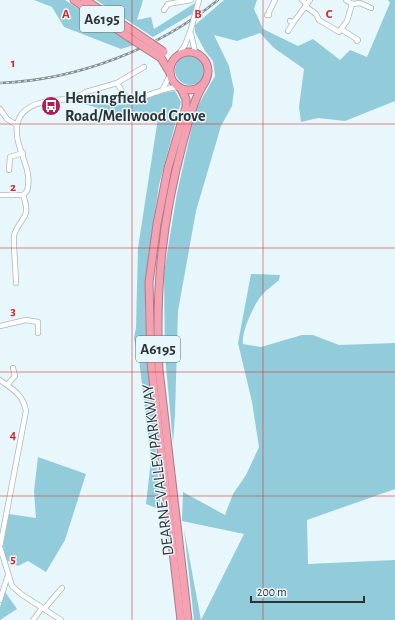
<svg xmlns="http://www.w3.org/2000/svg" width="395" height="620" font-family="'Alegreya Sans',sans-serif">
<style>
.green{fill:#92ccda}
.lines{fill:none;stroke-linecap:round;stroke-linejoin:round}
.minor-casing{stroke:#a9b8bc;stroke-width:6}
.highway-casing{stroke:#ae7a86;stroke-width:9}
.minor{stroke:#fff;stroke-width:4.5}
.highway{stroke:#f4a1b2;stroke-width:7}
.rail-casing{stroke:#848f92;stroke-width:2.5}
.rail{stroke:#e7f7fb;stroke-width:1;stroke-dasharray:3;stroke-linecap:butt}
.minor-bridge-casing{stroke:#a9b8bc;stroke-width:6;stroke-linecap:butt}
.highway-bridge-casing{stroke:#ae7a86;stroke-width:9;stroke-linecap:butt}
.minor-bridge{stroke:#fff;stroke-width:4.5}
.highway-bridge{stroke:#f4a1b2;stroke-width:7}
.grid{fill:none;stroke:#d62828;stroke-width:1;stroke-opacity:0.55}
.labels{text-anchor:middle;stroke-width:3;stroke-linejoin:round;paint-order:stroke}
.shield{fill:#e7f7fb;stroke:#656e70;stroke-width:1}
.shield-label{font-size:15px;font-weight:bold;fill:#2d3335}
.poi-label{font-size:16px;font-weight:bold;fill:#2d3335;stroke:#e7f7fb;text-anchor:start}
.street-label{font-size:16px;fill:#2d3335;stroke:#e7f7fb}
.grid-label{font-size:13px;text-anchor:middle;font-weight:bold;fill:#d62828;stroke:#e7f7fb;stroke-width:3;stroke-linejoin:round;paint-order:stroke}
</style>
<rect width="100%" height="100%" fill="#e7f7fb"/>
<g class="green">
<path d="M34,0h31l69,45 -13,4 -57,-22 -12,-20z"/>
<path d="M96,0h47l-6,20 14,-3 3,12 41,-26 -3,11 -39,23z"/>
<path d="M224,0h33l-3,9 9,20 35,17 15,-7 27,21 10,-10 17,7 23,-54 -2,-3h7v101l-50,20 -27,-3 -17,4 -2,-15 5,-38 -30,-21 -14,-15 -23,8 -23,-6 15,31 5,24 -2,16 -11,20 -25,85 -18,100 -3,103 -2,29 -8,-88 -1,-82 13,-80 19,-84 19,-33 -2,-15 -8,-10 -10,-19v-7z"/>
<circle cx="190" cy="70" r="15"/>
<path d="M175,91l6,11 -22,83 -11,73 -3,39 2,58 14,155 -15,-6 5,-44 -12,-101 -5,-21 2,-10 2,-80 20,-130 -43,3 -8,-10 -32,-10c17,2 35,5 51,3 17,-2 32,-12 49,-13z"/>
<path d="M251,274l29,1 -1,5c-5,5 -12,9 -17,15 -8,9 -21,37 -19,49l18,3 41,-12h11l26,10 56,-2v146l-88,31 1,44 87,-4v60h-201l-10,-91 17,91 43,-86 -62,-13 1,-29 42,23 8,-21 13,-19 13,-28 -7,-45 -14,-59z"/>
<path d="M38,457l48,17 -21,66 -19,32 -18,-11 -10,5 -12,-6 -3,-14 6,-32 27,4 -2,-27z"/>
<path d="M5,592l12,17 -17,11v-13z"/>
</g>
<g class="lines">
<g class="minor-casing">
<g id="minor">
<path d="M302,0l5,4"/>
<path d="M346,0l6,4"/>
<path d="M352,4l-5,17 -6,8 17,11 -1,1"/>
<path d="M352,4l8,-1 11,5"/>
<path d="M305,6l11,8 3,6 20,12 2,-3"/>
<path d="M197,7l2,-7"/>
<path d="M164,10l4,-6 23,-4"/>
<path d="M267,15h2v-3l6,-12"/>
<path d="M290,21l3,2 17,-23"/>
<path d="M288,31l5,-8"/>
<path d="M191,34l4,18"/>
<path d="M179,54l6,-9 6,-16"/>
<path d="M117,83l10,16"/>
<path d="M163,89l7,-14"/>
<path d="M77,97l9,-5 31,-9 27,-16"/>
<path d="M0,109l7,10 10,6"/>
<path d="M9,170l1,-13 13,-4"/>
<path d="M0,195h23l4,-4c7,-22 -13,-43 -10,-65 5,-41 91,-22 117,-27 16,-3 29,-11 44,-12"/>
<path d="M16,283c0,-9 -3,-42 -2,-48 6,-19 18,-15 9,-40"/>
<path d="M0,326l26,-6 12,2v11"/>
<path d="M0,380c12,9 23,14 26,31l-26,136 12,39 9,8 40,26"/>
<path d="M7,385l8,-9 -2,-8"/>
<path d="M0,600l8,-25"/>
<path d="M44,609l18,-21"/>
<path d="M33,620l9,-12"/>
</g>
</g>
<g class="highway-casing">
<g id="highway">
<path d="M74,0l56,38"/>
<path d="M85,0l51,33"/>
<circle cx="189" cy="71" r="19"/>
<path d="M161,58l9,15"/>
<path d="M181,89l5,10v8l-18,61 -11,56 -8,58 2,81 30,257"/>
<path d="M188,620l-29,-250c-4,-81 3,-150 24,-228 6,-21 10,-42 22,-60"/>
</g>
</g>
<use href="#minor" class="minor"/>
<use href="#highway" class="highway"/>
<g class="rail-casing">
<path id="rail" d="M0,83c77,-3 158,-34 218,-83"/>
</g>
<use href="#rail" class="rail"/>
<g class="minor-bridge-casing">
<path id="minor-bridge" d="M191,29l6,-22"/>
</g>
<g class="highway-bridge-casing">
<g id="highway-bridge">
<path d="M136,33l28,19"/>
<path d="M130,38l31,20"/>
</g>
</g>
<use href="#minor-bridge" class="minor-bridge"/>
<use href="#highway-bridge" class="highway-bridge"/>
</g>
<path class="grid" d="M132,0v620M263,0v620M0,124h395M0,248h395M0,372h395M0,496h395"/>
<defs>
<g id="bus-disc" transform="scale(1)"><circle r="9.5" fill="#af1f53" stroke="#e7f7fb"/><path d="M-5-6H5V4H4V6H2V4H-2V6H-4V4H-5ZM-3.5-4V0h7V-4ZM-3.5 1.2v1.5H-2V1.2ZM2 1.2v1.5H3.5V1.2Z" fill="#fff"/></g>
</defs>
<g fill-rule="evenodd">
<use href="#bus-disc" x="51" y="106"/>
</g>
<g class="labels">
<g class="shield">
<rect x="80" y="6" width="44" height="26" rx="3"/>
<rect x="136" y="336" width="44" height="26" rx="3"/>
</g>
<g class="shield-label">
<text x="102" y="24">A6195</text>
<text x="158" y="354">A6195</text>
</g>
<g class="poi-label">
<text x="65" y="103">Hemingfield<tspan x="65" dy="18">Road/Mellwood Grove</tspan></text>
</g>
<g class="street-label">
<text transform="translate(157 470) rotate(-97)" y="6">DEARNE VALLEY PARKWAY</text>
</g>
</g>
<g class="grid-label">
<text x="66" y="18">A</text>
<text x="198" y="18">B</text>
<text x="329" y="18">C</text>
<text x="13" y="67">1</text>
<text x="13" y="191">2</text>
<text x="13" y="315">3</text>
<text x="13" y="439">4</text>
<text x="13" y="563">5</text>
</g>
<path d="M251 596v6h113v-6" fill="none" stroke="#2d3335" stroke-width="2"/>
<text x="257" y="596" font-size="12" fill="#2d3335" stroke="#e7f7fb" stroke-width="3" paint-order="stroke">200 m</text>
</svg>
